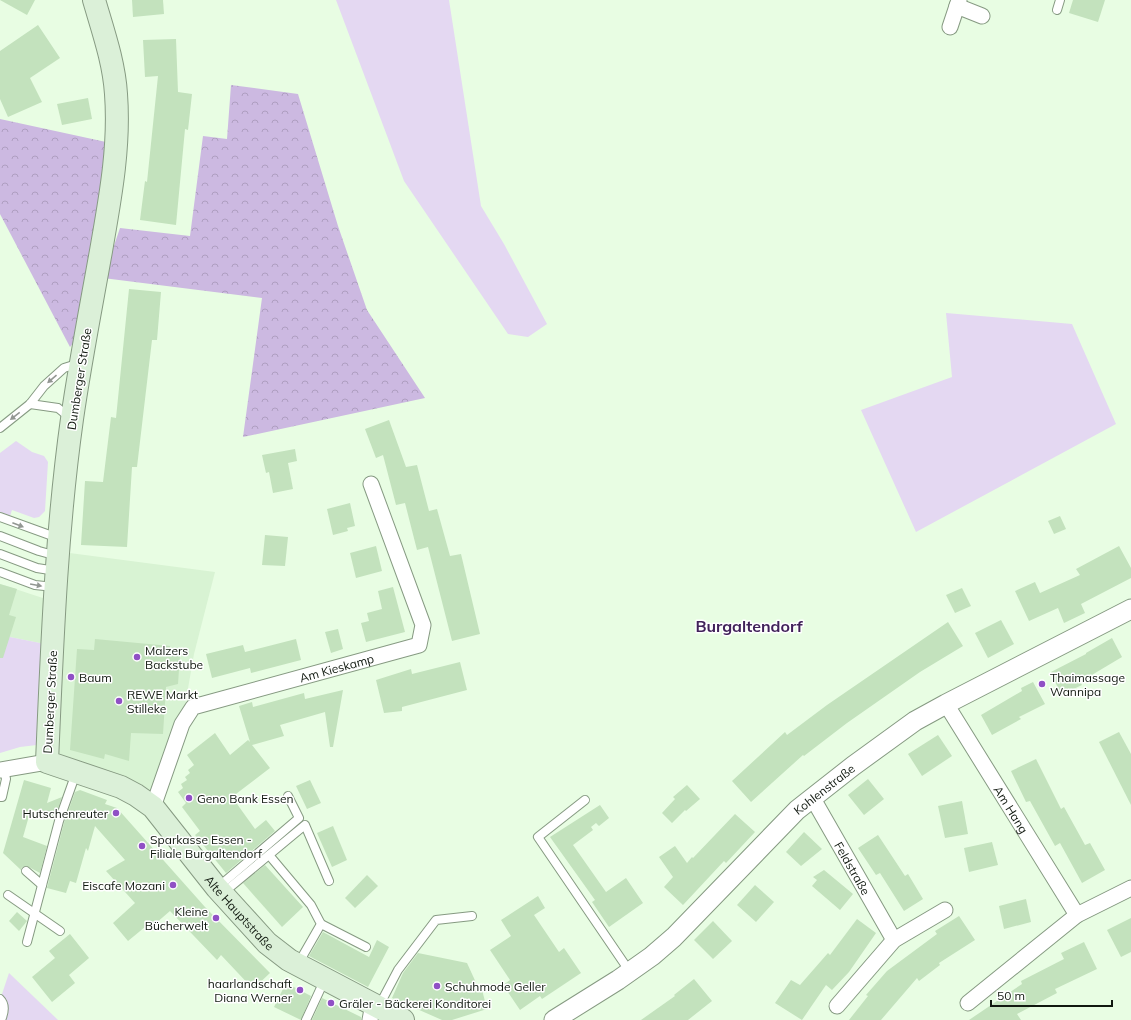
<svg xmlns="http://www.w3.org/2000/svg" width="1131" height="1020" font-family="Mulish,sans-serif">
<style>
.built{fill:#d8f3d3}
.green{fill:#e4d8f2}
.forest{fill:url(#forest-crowns)}
.building{fill:#c3e2bd}
.lines{fill:none;stroke-linecap:round;stroke-linejoin:round}
.service-casing{stroke:#869a82;stroke-width:10}
.minor-casing{stroke:#869a82;stroke-width:17}
.tertiary-casing{stroke:#869a82;stroke-width:21}
.secondary-casing{stroke:#869a82;stroke-width:24}
.service{stroke:#fff;stroke-width:8}
.minor{stroke:#fff;stroke-width:15}
.tertiary{stroke:#fff;stroke-width:19}
.secondary{stroke:#dbf0d8;stroke-width:22}
.oneway{fill:#939793}
.poi-dot{fill:#9050c5;stroke:#fff;stroke-width:1.5}
.labels{text-anchor:middle;dominant-baseline:central;stroke-width:3;stroke-linejoin:round;paint-order:stroke}
.street-label{font-size:12px;fill:#10180f;stroke:#fff}
.poi-label{font-size:12px;fill:#10180f;stroke:#fff;text-anchor:start}
.district-label{font-size:16px;font-weight:bold;fill:#41225a;stroke:#fff}
</style>
<defs>
<pattern id="forest-crowns" width="20" height="18" patternUnits="userSpaceOnUse"><rect width="20" height="18" fill="#ccb9e1"/><path d="M2 6a3 3 0 1 1 6 0M12 15a3 3 0 1 1 6 0" fill="none" stroke="#ae9ec0"/></pattern>
</defs>
<rect width="100%" height="100%" fill="#e8fde3"/>
<!-- built -->
<g class="built">
<path d="M62,552L215,572L194,654L182,723L153,792L59,754L61,704L57,610Z"/>
<path d="M0,584L52,601L50,645L0,635Z"/>
</g>
<!-- green -->
<g class="green">
<path d="M336,0H449L481,206L504,244L547,324L528,337L508,334L404,181Z"/>
<path d="M946,313L1072,324L1116,424L916,532L861,410L952,377Z"/>
<path d="M16,441L32,452L44,456L48,462L45,511L39,517L34,518L12,510L10,516L0,512V453Z"/>
<path d="M0,635L50,645L45,744L20,747L0,753Z"/>
<path d="M9,973L58,1020H0V1000Z"/>
</g>
<!-- forest -->
<g class="forest">
<path d="M231,85L298,94L338,226L367,310L425,398L243,437L262,298L103,278L120,228L190,236L203,136L227,139Z"/>
<path d="M0,119L106,142L97,221L74,342L70,347L0,214Z"/>
</g>
<!-- building -->
<g class="building">
<path d="M0,0H35L27,15Z"/>
<path d="M132,0H163L164,14L133,17Z"/>
<path d="M1073,0H1105L1098,22L1069,13Z"/>
<path d="M38,25L60,58L30,78L42,102L8,117L0,99V51Z"/>
<path d="M176,39L178,92L192,94L188,130L185,129L176,225L140,220L145,181L147,182L158,76L145,77L143,40Z"/>
<path d="M88,98L92,119L62,125L57,104Z"/>
<path d="M129,289L161,292L157,340H152L137,467H132L127,547L81,545L85,481L103,482L111,417L116,418Z"/>
<path d="M389,420L406,467L417,465L429,511L437,509L450,556L461,554L480,634L452,641L428,547L417,550L405,503L396,505L383,455L376,458L365,429Z"/>
<path d="M295,449L297,461L288,463L293,489L273,493L269,472L266,473L262,455Z"/>
<path d="M350,503L355,526L347,528L348,531L333,535L327,509Z"/>
<path d="M1060,516L1066,529L1054,534L1048,521Z"/>
<path d="M265,535L288,537L285,566L262,565Z"/>
<path d="M376,546L382,571L356,578L350,553Z"/>
<path d="M1119,546L1131,568V578L1081,604L1085,613L1064,623L1058,608L1029,621L1015,591L1035,582L1040,593L1080,575L1076,569Z"/>
<path d="M0,584L17,589L9,615L16,617L3,658H0Z"/>
<path d="M393,587L405,632L366,642L361,623L369,621L367,613L382,609L378,591Z"/>
<path d="M962,588L971,606L955,613L946,595Z"/>
<path d="M1001,620L1014,644L988,658L975,633Z"/>
<path d="M948,622L963,646L920,672L847,723L804,756L803,755L751,802L732,781L785,732L787,735L827,705Z"/>
<path d="M338,629L343,649L331,653L325,632Z"/>
<path d="M1112,638L1122,657L1080,682L1082,685L1061,695L1051,672L1086,654V653Z"/>
<path d="M95,639L170,646V652L180,655L178,684L166,687L163,734L131,733L129,761L105,754L104,759L70,750L77,649L94,650Z"/>
<path d="M296,639L301,660L251,673L250,668L212,678L206,654L243,645L245,652Z"/>
<path d="M460,662L467,690L402,707V711L384,713L376,680L411,669L412,674Z"/>
<path d="M1033,682L1045,704L1019,717L1021,719L992,735L981,715L1022,691L1021,688Z"/>
<path d="M343,690L333,747H330L325,712L280,725L284,736L252,745L270,768L232,797L255,829L266,820L275,831L226,873L195,835L200,831L182,807L186,803L178,792L183,788L181,784L187,780L185,777L190,773L188,770L194,765L187,755L215,733L230,755L248,740L250,742L239,706L252,702L253,707L304,693L305,699Z"/>
<path d="M1119,732L1131,754V805L1099,742Z"/>
<path d="M938,735L952,756L922,776L908,754Z"/>
<path d="M1036,759L1061,809L1064,807L1085,845L1090,843L1105,870L1082,883L1060,843L1055,846L1030,801L1026,802L1011,771Z"/>
<path d="M868,779L884,799L864,815L848,795Z"/>
<path d="M24,780L51,788L47,803L62,797L55,817L31,809L23,837L47,846L40,873L27,866L22,867L21,870L3,853Z"/>
<path d="M310,780L321,803L307,809L296,786Z"/>
<path d="M687,785L700,799L686,811L685,810L672,823L662,813L675,799L673,797Z"/>
<path d="M80,790L107,800L105,804L117,808L205,907L270,973L253,989L221,955L217,960L170,911L148,930L145,927L128,941L113,923L135,903L106,871L125,860L95,826L88,851L86,848L76,883L70,881L66,893L47,888L64,823L75,792Z"/>
<path d="M962,801L968,834L945,838L938,806Z"/>
<path d="M600,805L609,818L599,826L596,823L591,827L593,830L573,845L606,892L626,878L643,903L609,927L592,902L595,900L550,837Z"/>
<path d="M735,814L755,832L726,863L724,861L683,905L664,887L673,877L659,857L675,846L687,863L692,857L693,858Z"/>
<path d="M333,826L347,860L332,867L317,833Z"/>
<path d="M804,832L822,849L801,866L786,852Z"/>
<path d="M878,835L905,876L908,874L923,899L904,911L880,873L876,875L858,848Z"/>
<path d="M992,842L998,865L969,872L964,848Z"/>
<path d="M265,865L303,907L282,927L243,883Z"/>
<path d="M824,870L853,894L840,910L812,886L817,880L813,877Z"/>
<path d="M367,875L378,886L355,908L345,898Z"/>
<path d="M755,885L774,902L756,922L737,905Z"/>
<path d="M538,896L545,908L534,915L559,952L564,948L581,973L542,999L540,996L520,1010L503,985L510,980L490,950L511,936L501,920Z"/>
<path d="M1026,899L1031,922L1004,929L999,906Z"/>
<path d="M17,912L27,921L19,931L9,921Z"/>
<path d="M959,916L975,940L939,963L940,965L919,981L917,978L881,1020H849L868,996L866,995L887,971L937,934L935,931Z"/>
<path d="M1131,918V952L1121,957L1107,930Z"/>
<path d="M857,919L876,933L849,972L832,990L826,985L802,1020L775,1003L791,980L800,985L828,953L830,955Z"/>
<path d="M713,921L732,941L713,959L694,940Z"/>
<path d="M323,932L369,957L377,940L389,947L368,987L309,956Z"/>
<path d="M70,934L89,958L69,975L75,983L52,1002L32,977L55,958L49,951Z"/>
<path d="M1084,942L1097,969L1055,989L1057,993L1017,1014L1021,1020H969L1022,984L1021,981L1064,959L1061,953Z"/>
<path d="M418,953L467,963L478,987L481,986L487,1009L452,1020H442L392,998L403,973Z"/>
<path d="M694,979L712,1001L688,1020H641L675,996L674,995Z"/>
<path d="M286,983L311,996L301,1020L274,1007Z"/>
<path d="M322,998L361,1017V1020H312Z"/>
</g>
<g class="lines">
<defs>
<g id="service">
<path d="M1057,10L1060,0"/>
<path d="M30,404L58,408L69,417"/>
<path d="M0,428L30,404L44,386L64,368L80,363"/>
<path d="M0,517L58,538"/>
<path d="M0,536L39,551L57,556"/>
<path d="M0,554L37,568L56,571"/>
<path d="M0,572L35,585L54,587"/>
<path d="M0,797H2L6,779L4,769"/>
<path d="M585,800L538,837L630,972"/>
<path d="M269,855L311,905L321,924L298,964"/>
<path d="M26,871L42,885"/>
<path d="M217,888L299,818L288,796"/>
<path d="M223,893L305,825L329,881"/>
<path d="M8,895L60,931"/>
<path d="M321,924L366,947"/>
<path d="M27,942L59,821L76,773"/>
<path d="M0,999C6,1005 4,1013 1,1020"/>
<path d="M379,1006L398,970L436,920L472,916"/>
<path d="M306,1020L325,979"/>
</g>
<g id="minor">
<path d="M957,6L982,16"/>
<path d="M950,27L959,0"/>
<path id="s1" d="M946,704L1077,915"/>
<path d="M0,770L47,762"/>
<path id="s2" d="M812,797L894,940"/>
<path id="s3" d="M153,807L182,724L193,707L419,645L423,625L371,484"/>
<path d="M968,1003L1077,915L1131,888"/>
<path d="M837,1006L894,940L945,910"/>
<path d="M370,1020L373,1004"/>
</g>
<g id="tertiary">
<path id="s4" d="M554,1020L618,980L652,956L674,937L797,810L853,766L915,721L946,704L1131,609"/>
</g>
<g id="secondary">
<path id="s5" d="M94,0C103,31 114,62 116,94C120,147 110,199 101,251C91,307 80,363 72,419C56,533 52,648 47,762L121,787L136,795L153,807L217,888L267,943L289,960L403,1020"/>
</g>
</defs>
<!-- service casing -->
<use href="#service" class="service-casing"/>
<!-- minor casing -->
<use href="#minor" class="minor-casing"/>
<!-- tertiary casing -->
<use href="#tertiary" class="tertiary-casing"/>
<!-- secondary casing -->
<use href="#secondary" class="secondary-casing"/>
<!-- service -->
<use href="#service" class="service"/>
<!-- minor -->
<use href="#minor" class="minor"/>
<!-- tertiary -->
<use href="#tertiary" class="tertiary"/>
<!-- secondary -->
<use href="#secondary" class="secondary"/>
</g>
<!-- one-way arrows -->
<defs><path id="oneway-solid" d="M-6-.8H1V-3.2L6.5 0L1 3.2V.8H-6Z"/></defs>
<g class="oneway">
<use href="#oneway-solid" transform="translate(52 379) rotate(139)"/>
<use href="#oneway-solid" transform="translate(15 416) rotate(142)"/>
<use href="#oneway-solid" transform="translate(18 525) rotate(21)"/>
<use href="#oneway-solid" transform="translate(36 585) rotate(10)"/>
</g>
<!-- markers -->
<g class="poi-dot">
<circle cx="137" cy="657" r="4"/>
<circle cx="71" cy="677" r="4"/>
<circle cx="1042" cy="684" r="4"/>
<circle cx="119" cy="701" r="4"/>
<circle cx="189" cy="798" r="4"/>
<circle cx="116" cy="813" r="4"/>
<circle cx="142" cy="846" r="4"/>
<circle cx="173" cy="885" r="4"/>
<circle cx="216" cy="918" r="4"/>
<circle cx="437" cy="986" r="4"/>
<circle cx="300" cy="990" r="4"/>
<circle cx="331" cy="1003" r="4"/>
</g>
<g class="labels">
<!-- street labels -->
<g class="street-label">
<text transform="translate(79 379) rotate(-81)">Dumberger Straße</text>
<text stroke="none"><textPath href="#s3" startOffset="257">Am Kieskamp</textPath></text>
<text transform="translate(50 702) rotate(-87)">Dumberger Straße</text>
<text stroke="none"><textPath href="#s4" startOffset="357">Kohlenstraße</textPath></text>
<text stroke="none"><textPath href="#s1" startOffset="124">Am Hang</textPath></text>
<text stroke="none"><textPath href="#s2" startOffset="82">Feldstraße</textPath></text>
<text stroke="none"><textPath href="#s5" startOffset="1022">Alte Hauptstraße</textPath></text>
</g>
<!-- poi labels -->
<g class="poi-label">
<text x="145" y="650">Malzers<tspan x="145" dy="14">Backstube</tspan></text>
<text x="79" y="677">Baum</text>
<text x="1050" y="677">Thaimassage<tspan x="1050" dy="14">Wannipa</tspan></text>
<text x="127" y="694">REWE Markt<tspan x="127" dy="14">Stilleke</tspan></text>
<text x="197" y="798">Geno Bank Essen</text>
<text x="108" y="813" text-anchor="end">Hutschenreuter</text>
<text x="150" y="839">Sparkasse Essen -<tspan x="150" dy="14">Filiale Burgaltendorf</tspan></text>
<text x="165" y="885" text-anchor="end">Eiscafe Mozani</text>
<text x="208" y="911" text-anchor="end">Kleine<tspan x="208" dy="14">Bücherwelt</tspan></text>
<text x="292" y="983" text-anchor="end">haarlandschaft<tspan x="292" dy="14">Diana Werner</tspan></text>
<text x="445" y="986">Schuhmode Geller</text>
<text x="339" y="1003">Gräler - Bäckerei Konditorei</text>
</g>
<!-- district labels -->
<g class="district-label">
<text x="749" y="626">Burgaltendorf</text>
</g>
</g>
<!-- scale -->
<path d="M991 1000v6h121v-6" fill="none" stroke="#10180f" stroke-width="2"/>
<text x="997" y="1000" font-size="12" fill="#10180f" stroke="#ffffff" stroke-width="3" paint-order="stroke">50 m</text>
</svg>
